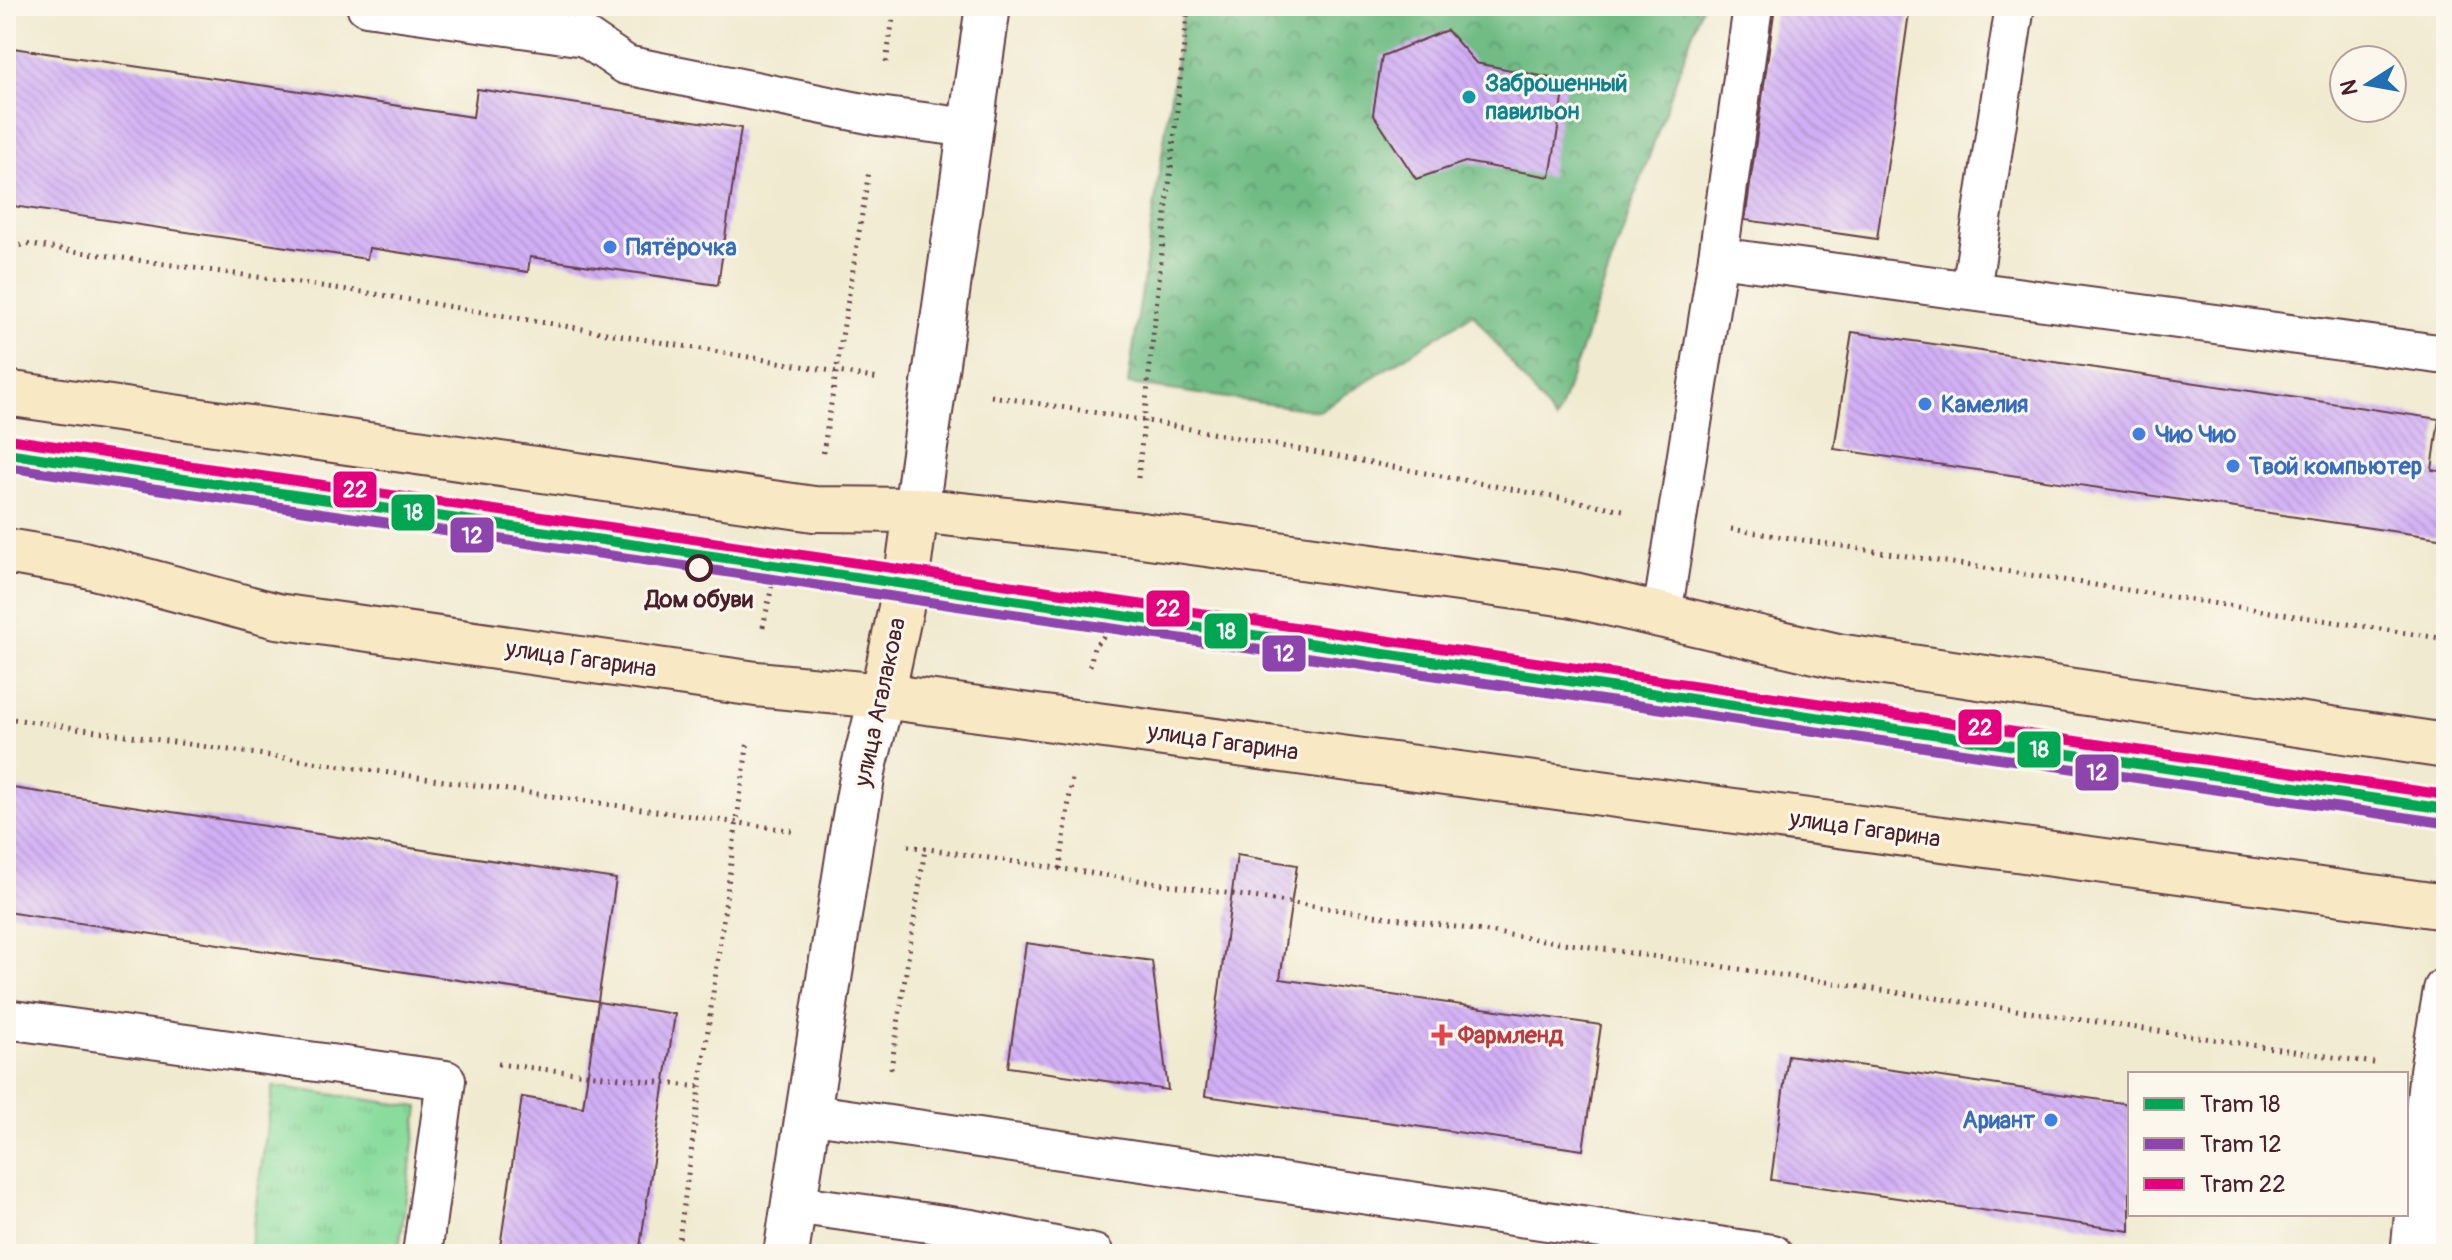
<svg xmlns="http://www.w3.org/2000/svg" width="2452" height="1260" font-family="Pangolin,sans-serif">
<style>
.forest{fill:url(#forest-crowns);stroke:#5c6e58;stroke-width:2}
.park{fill:url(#park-tufts);stroke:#6a7e64;stroke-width:2}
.building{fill:url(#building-back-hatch)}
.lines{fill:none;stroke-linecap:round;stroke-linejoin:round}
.lane-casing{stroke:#633d44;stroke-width:42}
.street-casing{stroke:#633d44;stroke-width:48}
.secondary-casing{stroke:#633d44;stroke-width:48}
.path{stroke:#633d44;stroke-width:5;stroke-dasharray:2 6;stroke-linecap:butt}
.lane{stroke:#fff;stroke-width:38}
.street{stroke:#fff;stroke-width:44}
.secondary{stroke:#f8e8c3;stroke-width:44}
.tram-1-casing{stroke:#fbf7ec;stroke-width:16}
.tram-2-casing{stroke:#fbf7ec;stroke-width:16}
.tram-3-casing{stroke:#fbf7ec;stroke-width:16}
.tram-1{stroke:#00a651;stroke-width:10}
.tram-2{stroke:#8e44ad;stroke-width:10}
.tram-3{stroke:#e5007d;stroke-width:10}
.culture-dot{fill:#0f9aa8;stroke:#fbf7ec;stroke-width:3}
.shop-dot{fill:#3f7fe0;stroke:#fbf7ec;stroke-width:3}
.stop-dot{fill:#fbf7ec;stroke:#4a1f2b;stroke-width:4}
.health-dot{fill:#e0444e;stroke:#fbf7ec;stroke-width:3}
.labels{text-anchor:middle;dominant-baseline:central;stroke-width:6;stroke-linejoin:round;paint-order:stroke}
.culture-label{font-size:24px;font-weight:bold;fill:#0d838f;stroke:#fbf7ec;text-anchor:start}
.shop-label{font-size:24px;font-weight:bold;fill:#366cbe;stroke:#fbf7ec;text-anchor:start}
.stop-label{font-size:24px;font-weight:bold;fill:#4a1f2b;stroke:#fbf7ec}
.street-label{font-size:24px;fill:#4a1f2b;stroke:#fbf7ec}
.health-label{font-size:24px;font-weight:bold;fill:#be3a42;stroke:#fbf7ec;text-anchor:start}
.line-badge{stroke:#fbf7ec;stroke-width:3}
.badge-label{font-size:22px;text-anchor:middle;font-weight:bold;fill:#fff}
</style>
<defs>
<pattern id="forest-crowns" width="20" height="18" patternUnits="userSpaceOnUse" patternTransform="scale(2)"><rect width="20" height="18" fill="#6fbc84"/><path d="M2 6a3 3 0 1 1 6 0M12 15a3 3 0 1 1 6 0" fill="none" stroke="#5d986c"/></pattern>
<pattern id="park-tufts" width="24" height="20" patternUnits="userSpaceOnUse" patternTransform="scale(2)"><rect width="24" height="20" fill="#8adc9d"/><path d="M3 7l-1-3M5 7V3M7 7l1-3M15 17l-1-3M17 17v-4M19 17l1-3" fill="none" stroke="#79bc87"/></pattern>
<pattern id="building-back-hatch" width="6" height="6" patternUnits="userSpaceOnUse" patternTransform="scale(2)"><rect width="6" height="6" fill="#d1aff5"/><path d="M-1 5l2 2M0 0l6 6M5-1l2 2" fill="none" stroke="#b596d2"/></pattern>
</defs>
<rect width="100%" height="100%" fill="#fbf7ec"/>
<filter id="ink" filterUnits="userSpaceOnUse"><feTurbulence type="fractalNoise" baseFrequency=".0125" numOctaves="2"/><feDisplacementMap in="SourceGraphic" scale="16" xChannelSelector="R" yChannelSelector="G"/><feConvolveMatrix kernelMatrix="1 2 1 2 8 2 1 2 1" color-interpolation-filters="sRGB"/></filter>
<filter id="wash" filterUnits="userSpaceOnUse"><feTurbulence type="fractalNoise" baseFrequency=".006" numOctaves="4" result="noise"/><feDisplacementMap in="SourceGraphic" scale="32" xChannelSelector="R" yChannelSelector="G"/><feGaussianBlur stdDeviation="1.8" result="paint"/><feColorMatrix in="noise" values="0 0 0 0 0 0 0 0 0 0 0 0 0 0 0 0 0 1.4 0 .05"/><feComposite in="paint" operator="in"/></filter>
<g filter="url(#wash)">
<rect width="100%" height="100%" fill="#f0ead0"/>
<!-- forest -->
<path class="forest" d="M1184,6H1702L1556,421L1473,314L1319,411L1128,384Z"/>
<!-- park -->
<path class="park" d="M273,1086L419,1107L398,1254H249Z"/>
<g id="blocks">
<!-- building -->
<g class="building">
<path d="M1775,6H1910L1877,239L1745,220Z"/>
<path d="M1447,30L1476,63L1566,81L1550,177L1465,162L1416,179L1373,114L1382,56Z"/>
<path d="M6,47L473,117L477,89L741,128L718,285L530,257L528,272L369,248L367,259L6,205Z"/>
<path d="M1852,332L2439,419L2432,470L2446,472V539L1834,449Z"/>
<path d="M6,787L616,879L598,1001L6,912Z"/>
<path d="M1237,855L1297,865L1280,979L1601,1025L1583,1150L1205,1096Z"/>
<path d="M1026,943L1152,961L1168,1090L1008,1067Z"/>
<path d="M598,1002L675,1014L639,1254H499L522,1097L583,1107Z"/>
<path d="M1788,1055L2130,1104V1231L1771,1180Z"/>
</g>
</g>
</g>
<g filter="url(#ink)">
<use href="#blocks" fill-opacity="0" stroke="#633d44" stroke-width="2"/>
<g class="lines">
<defs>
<g id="lane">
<path d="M366,6L585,37L626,65L878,116L970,128"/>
<path d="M1718,257L2438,354"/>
<path d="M1971,290L2015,6"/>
<path d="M1662,615L1718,257L1753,6"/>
<path d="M6,1019L446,1080L422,1254"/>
<path d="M807,1113L1773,1254"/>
<path d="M793,1204L972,1229L1094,1254"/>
</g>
<g id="street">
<path d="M916,510L988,6"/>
<path d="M786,1254L851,839L864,767L882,696"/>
<path d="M2413,1254L2432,1071L2446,990"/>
</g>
<g id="secondary">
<path d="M6,393L814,509L916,510L1134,534L1574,595L1837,656L2446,746"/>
<path d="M6,551L83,564L277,616L756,684L882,696L2446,907"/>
<path d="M882,696L906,584L916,510"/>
</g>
</defs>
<!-- lane casing -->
<use href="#lane" class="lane-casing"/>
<!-- street casing -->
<use href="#street" class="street-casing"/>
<!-- secondary casing -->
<use href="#secondary" class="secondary-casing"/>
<!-- path -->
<g class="path">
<path d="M2437,6L2446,14"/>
<path d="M886,62L895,6"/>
<path d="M6,253L24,244L363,292L879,379"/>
<path d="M991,396L1142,420L1623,510"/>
<path d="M823,453L869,171"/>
<path d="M1138,478L1188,6"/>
<path d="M1731,529L2446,639"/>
<path d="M763,627L777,563"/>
<path d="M1090,666L1094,647L1122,615L1129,592"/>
<path d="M6,718L795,831"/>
<path d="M908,846L2374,1063"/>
<path d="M1060,869L1072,778"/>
<path d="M498,1064L700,1087"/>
<path d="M891,1069L925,849"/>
<path d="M677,1254L748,740"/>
</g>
<!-- lane -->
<use href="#lane" class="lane"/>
<!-- street -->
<use href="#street" class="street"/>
<!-- secondary -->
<use href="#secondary" class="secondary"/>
<defs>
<path id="tram-1" d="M6,453L2446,809"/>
<path id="tram-2" d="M6,467L2444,823"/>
<path id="tram-3" d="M8,439L2446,795"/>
</defs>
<!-- tram-1 casing -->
<use href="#tram-1" class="tram-1-casing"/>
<!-- tram-2 casing -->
<use href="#tram-2" class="tram-2-casing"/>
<!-- tram-3 casing -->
<use href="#tram-3" class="tram-3-casing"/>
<!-- tram-1 -->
<use href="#tram-1" class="tram-1"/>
<!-- tram-2 -->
<use href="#tram-2" class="tram-2"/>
<!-- tram-3 -->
<use href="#tram-3" class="tram-3"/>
</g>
</g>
<!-- markers -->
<circle class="culture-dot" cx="1469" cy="97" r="8"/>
<g class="shop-dot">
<circle cx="610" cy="247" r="8"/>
<circle cx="1925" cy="404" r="8"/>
<circle cx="2139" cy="434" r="8"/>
<circle cx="2233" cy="466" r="8"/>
<circle cx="2051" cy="1120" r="8"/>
</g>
<circle class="stop-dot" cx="699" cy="568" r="12"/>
<path class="health-dot" d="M1438 1023h8v8h8v8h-8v8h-8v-8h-8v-8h8z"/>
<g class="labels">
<!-- culture labels -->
<g class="culture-label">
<text x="1485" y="83">Заброшенный<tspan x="1485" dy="28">павильон</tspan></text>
</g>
<!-- shop labels -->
<g class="shop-label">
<text x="626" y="247">Пятёрочка</text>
<text x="1941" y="404">Камелия</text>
<text x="2155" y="434">Чио Чио</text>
<text x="2249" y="466">Твой компьютер</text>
<text x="2035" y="1120" text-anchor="end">Ариант</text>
</g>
<!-- stop labels -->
<g class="stop-label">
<text x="699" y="599">Дом обуви</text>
</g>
<!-- street labels -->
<g class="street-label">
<text transform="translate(581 659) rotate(8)">улица Гагарина</text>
<text transform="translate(880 702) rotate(-78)">улица Агалакова</text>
<text transform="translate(1223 742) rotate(8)">улица Гагарина</text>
<text transform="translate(1865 829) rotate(8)">улица Гагарина</text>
</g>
<!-- health labels -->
<g class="health-label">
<text x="1458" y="1035">Фармленд</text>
</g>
</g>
<g class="line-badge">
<rect x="332" y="470" width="46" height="39" rx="8" fill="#e5007d"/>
<rect x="390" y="493" width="46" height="39" rx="8" fill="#00a651"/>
<rect x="449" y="516" width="46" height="38" rx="8" fill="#8e44ad"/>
<rect x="1145" y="589" width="46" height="39" rx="8" fill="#e5007d"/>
<rect x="1203" y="612" width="46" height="38" rx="8" fill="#00a651"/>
<rect x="1261" y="634" width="46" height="39" rx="8" fill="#8e44ad"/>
<rect x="1957" y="708" width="46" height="38" rx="8" fill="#e5007d"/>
<rect x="2016" y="730" width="46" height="39" rx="8" fill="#00a651"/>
<rect x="2074" y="753" width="46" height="39" rx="8" fill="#8e44ad"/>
</g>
<g class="badge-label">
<text x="355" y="497">22</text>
<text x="413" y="520">18</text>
<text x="472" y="543">12</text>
<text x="1168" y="616">22</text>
<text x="1226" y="639">18</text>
<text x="1284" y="661">12</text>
<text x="1980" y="735">22</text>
<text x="2039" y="757">18</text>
<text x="2097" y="780">12</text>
</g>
<!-- margin -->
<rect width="2452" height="1260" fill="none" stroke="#fbf7ec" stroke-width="32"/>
<!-- legend -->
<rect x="2128" y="1072" width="280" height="144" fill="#fbf7ec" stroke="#b4a19f" stroke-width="2"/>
<rect x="2144" y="1098" width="40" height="12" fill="#00a651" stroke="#b4a19f" stroke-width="2"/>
<text x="2200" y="1112" font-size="24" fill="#4a1f2b">Tram 18</text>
<rect x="2144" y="1138" width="40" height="12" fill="#8e44ad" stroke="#b4a19f" stroke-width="2"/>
<text x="2200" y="1152" font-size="24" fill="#4a1f2b">Tram 12</text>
<rect x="2144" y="1178" width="40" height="12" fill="#e5007d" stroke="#b4a19f" stroke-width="2"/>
<text x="2200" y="1192" font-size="24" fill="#4a1f2b">Tram 22</text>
<!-- north arrow -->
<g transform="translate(2368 84) rotate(259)"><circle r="38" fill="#fbf7ec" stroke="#b4a19f" stroke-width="2"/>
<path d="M0-6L14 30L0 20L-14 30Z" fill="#1f6fb2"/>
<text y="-12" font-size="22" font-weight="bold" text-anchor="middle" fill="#4a1f2b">N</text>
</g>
</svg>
